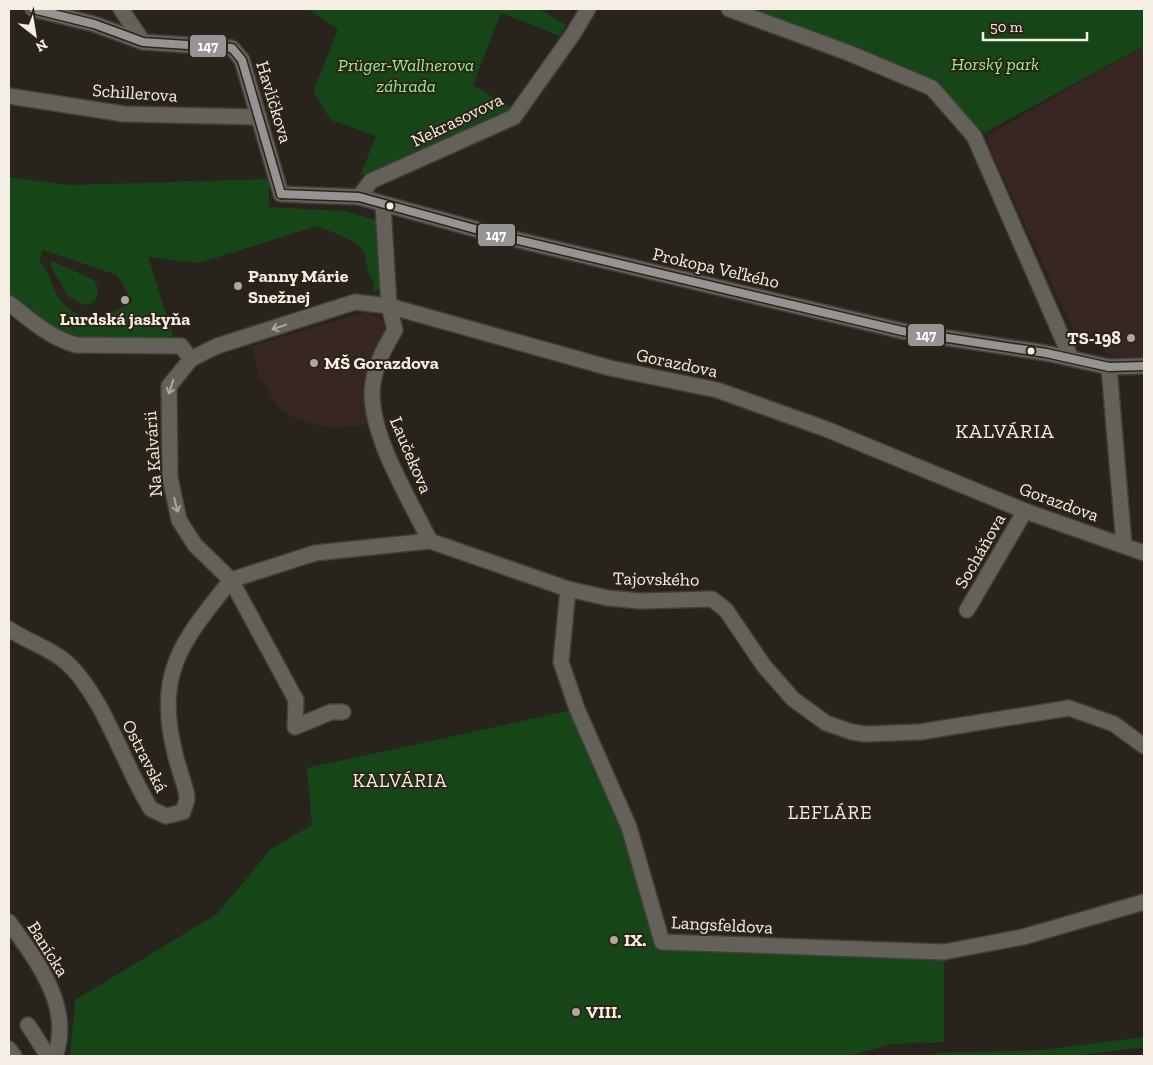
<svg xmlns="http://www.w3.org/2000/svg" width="1153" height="1065" font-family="'Zilla Slab',serif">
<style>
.education{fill:#382624}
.green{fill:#164617;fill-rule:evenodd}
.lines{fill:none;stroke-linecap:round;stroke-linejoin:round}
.street-casing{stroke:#413d38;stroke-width:18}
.street{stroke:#64605a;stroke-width:15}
.bus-1-casing{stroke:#2d2417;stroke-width:11}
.bus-1{stroke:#949494;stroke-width:8}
.oneway{stroke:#aca7a0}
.bus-dot{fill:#f4eee5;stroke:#2d2417;stroke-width:2}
.poi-dot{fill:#ada79f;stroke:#2d2417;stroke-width:2}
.labels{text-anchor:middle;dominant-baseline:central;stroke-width:4;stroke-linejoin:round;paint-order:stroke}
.park-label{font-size:18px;font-style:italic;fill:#91f090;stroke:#2d2417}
.street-label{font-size:18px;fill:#f4eee5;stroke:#2d2417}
.poi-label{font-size:18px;font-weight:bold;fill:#f4eee5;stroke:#2d2417;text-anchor:start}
.neighbourhood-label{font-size:19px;letter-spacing:1px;fill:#f4eee5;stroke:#2d2417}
.quarter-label{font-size:20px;letter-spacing:1px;fill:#f4eee5;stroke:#2d2417}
.line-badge{stroke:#2d2417;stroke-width:2}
.badge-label{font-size:14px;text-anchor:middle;font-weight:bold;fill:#fff}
</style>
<rect width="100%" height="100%" fill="#28231c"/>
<!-- education -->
<g class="education">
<path d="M1144,46V357H1111L1103,349L1105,342L1092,334L1086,338L1078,336L1073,330L987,141L988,135Z"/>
<path d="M365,312L374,315L382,321L385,333L370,424L336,428L315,425L295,418L279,409L258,374L252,346Z"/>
</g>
<!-- green -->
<g class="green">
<path d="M307,9H539L566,25L560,36L501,13L473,85L513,109L360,176L376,136L331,120L313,92L338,29Z"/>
<path d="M749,9H1144V46L984,133L952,99L924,78Z"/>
<path d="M9,177L69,185L269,179V207L346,211L378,221L381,288L373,293L374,282C365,271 368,266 364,253C358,239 330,232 317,226L199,263L148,257L175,342L66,339L9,298ZM43,250L117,275L132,300L131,304C121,307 111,314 101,316C80,321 62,307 54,289C50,279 47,268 39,261Z"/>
<path d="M52,261L94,280C99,288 100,295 93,303L84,305L68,296L50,265Z"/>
<path d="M577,709L629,827L662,942L944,952V1042L892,1044L849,1056H70L75,1000L217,914L271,849L312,825L307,768Z"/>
<path d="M1144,1037V1047L1075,1056H944L932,1053L1042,1050Z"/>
</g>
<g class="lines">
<defs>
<g id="street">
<path d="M33,9L94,24L143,42L232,48L242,60L281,194L359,197L497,235L902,331L1046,353L1109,367L1144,366"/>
<path d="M121,9L143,42"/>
<path d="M729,9L849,53L932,88L974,136L1071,358"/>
<path d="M9,96L124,114L259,117"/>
<path d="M359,197L371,181L514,117L573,34L588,9"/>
<path d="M383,205L389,306L395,330C385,347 376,363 373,383C365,428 410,500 430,541"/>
<path d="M9,303C29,319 50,338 76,345L181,346L191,359"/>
<path d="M1109,367L1124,545"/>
<path d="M231,580L315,553L430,541L568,589L608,598L640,601L712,599L726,610L764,666L793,699L826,723L852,732L865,734L920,732L1069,708L1114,724L1144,746"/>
<path d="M568,589L561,662L577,709L629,827L662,942L944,952L1023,937L1144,902"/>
<path d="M967,610L1025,511"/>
<path d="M9,629C26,641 50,648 66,662C103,695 124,766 151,809L166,816L183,812C184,808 187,802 187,797C186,786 176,762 174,749C155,670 185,638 231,580"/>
<path d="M343,712H331L295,727L296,700L231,580L195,545L179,520L170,477L169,386L191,359L217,346L355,302L389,306L610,368L717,390L826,429L1025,511L1144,553"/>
<path d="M9,922C36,960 73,1006 55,1056"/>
<path d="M28,1025L46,1053L53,1056"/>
<path d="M9,1049L14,1056"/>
</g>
</defs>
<!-- street casing -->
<use href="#street" class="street-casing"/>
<!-- street -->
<use href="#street" class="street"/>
<defs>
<g id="bus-1">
<path d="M33,9L94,24L143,42L232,48L242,60L281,194"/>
<path d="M281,194L359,197L497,235L902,331L1046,353L1109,367L1144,366"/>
</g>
</defs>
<!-- bus-1 casing -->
<use href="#bus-1" class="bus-1-casing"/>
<!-- bus-1 -->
<use href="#bus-1" class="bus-1"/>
</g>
<!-- one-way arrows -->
<defs><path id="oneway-shaft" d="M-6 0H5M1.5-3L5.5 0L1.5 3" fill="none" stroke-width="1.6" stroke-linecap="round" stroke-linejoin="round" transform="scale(1.25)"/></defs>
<g class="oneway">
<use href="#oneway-shaft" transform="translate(279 327) rotate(162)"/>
<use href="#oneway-shaft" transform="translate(171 387) rotate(108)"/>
<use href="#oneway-shaft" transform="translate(176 505) rotate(76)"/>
</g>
<!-- markers -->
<g class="bus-dot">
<circle cx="390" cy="206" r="4.5"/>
<circle cx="1031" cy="351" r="4.5"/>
</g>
<g class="poi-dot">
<circle cx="238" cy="286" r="5"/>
<circle cx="125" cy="300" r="5"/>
<circle cx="1131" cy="338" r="5"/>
<circle cx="314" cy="363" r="5"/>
<circle cx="614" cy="940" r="5"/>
<circle cx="576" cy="1012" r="5"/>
</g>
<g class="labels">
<!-- park labels -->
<g class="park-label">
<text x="995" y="64">Horský park</text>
<text x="406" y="65">Prüger-Wallnerova<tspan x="406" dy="21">záhrada</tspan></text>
</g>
<!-- street labels -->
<g class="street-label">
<text transform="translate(135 93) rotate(4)">Schillerova</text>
<text transform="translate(274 102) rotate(73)">Havlíčkova</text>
<text transform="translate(457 120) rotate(-26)">Nekrasovova</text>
<text transform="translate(716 268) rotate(13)">Prokopa Veľkého</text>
<text transform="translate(677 363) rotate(12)">Gorazdova</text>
<text transform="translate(153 454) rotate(-94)">Na Kalvárii</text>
<text transform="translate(411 455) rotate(67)">Laučekova</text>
<text transform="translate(1059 502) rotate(20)">Gorazdova</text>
<text transform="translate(980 551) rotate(-60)">Socháňova</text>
<text transform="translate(656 579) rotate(1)">Tajovského</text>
<text transform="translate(145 756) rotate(63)">Ostravská</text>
<text transform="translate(722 925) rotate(3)">Langsfeldova</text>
<text transform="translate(48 949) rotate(58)">Banícka</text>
</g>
<!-- poi labels -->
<g class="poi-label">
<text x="248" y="276">Panny Márie<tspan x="248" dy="21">Snežnej</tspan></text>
<text x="125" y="319" text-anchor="middle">Lurdská jaskyňa</text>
<text x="1121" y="338" text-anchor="end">TS-198</text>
<text x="324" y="363">MŠ Gorazdova</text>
<text x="624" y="940">IX.</text>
<text x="586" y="1012">VIII.</text>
</g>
<!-- neighbourhood labels -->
<g class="neighbourhood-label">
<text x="400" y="780">KALVÁRIA</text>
<text x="830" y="812">LEFLÁRE</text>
</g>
<!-- quarter labels -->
<g class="quarter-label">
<text x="1005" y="431">KALVÁRIA</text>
</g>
</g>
<g class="line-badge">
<rect x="189" y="34" width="38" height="24" rx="5" fill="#949494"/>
<rect x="477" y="223" width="39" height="24" rx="5" fill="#949494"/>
<rect x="907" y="323" width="38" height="24" rx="5" fill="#949494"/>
</g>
<g class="badge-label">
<text x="208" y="51">147</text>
<text x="496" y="240">147</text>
<text x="926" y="340">147</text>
</g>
<!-- border -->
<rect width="1153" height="1065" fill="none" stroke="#f4eee5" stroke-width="20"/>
<!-- north arrow -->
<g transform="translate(35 35) rotate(149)" stroke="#2d2417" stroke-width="4" paint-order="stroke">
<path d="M0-4L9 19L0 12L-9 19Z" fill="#f4eee5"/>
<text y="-8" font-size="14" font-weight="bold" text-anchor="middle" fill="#f4eee5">N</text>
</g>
<!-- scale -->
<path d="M983 32v8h104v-8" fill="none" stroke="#f4eee5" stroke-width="2.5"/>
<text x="990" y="32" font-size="15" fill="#f4eee5" stroke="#2d2417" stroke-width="4" paint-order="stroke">50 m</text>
</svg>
